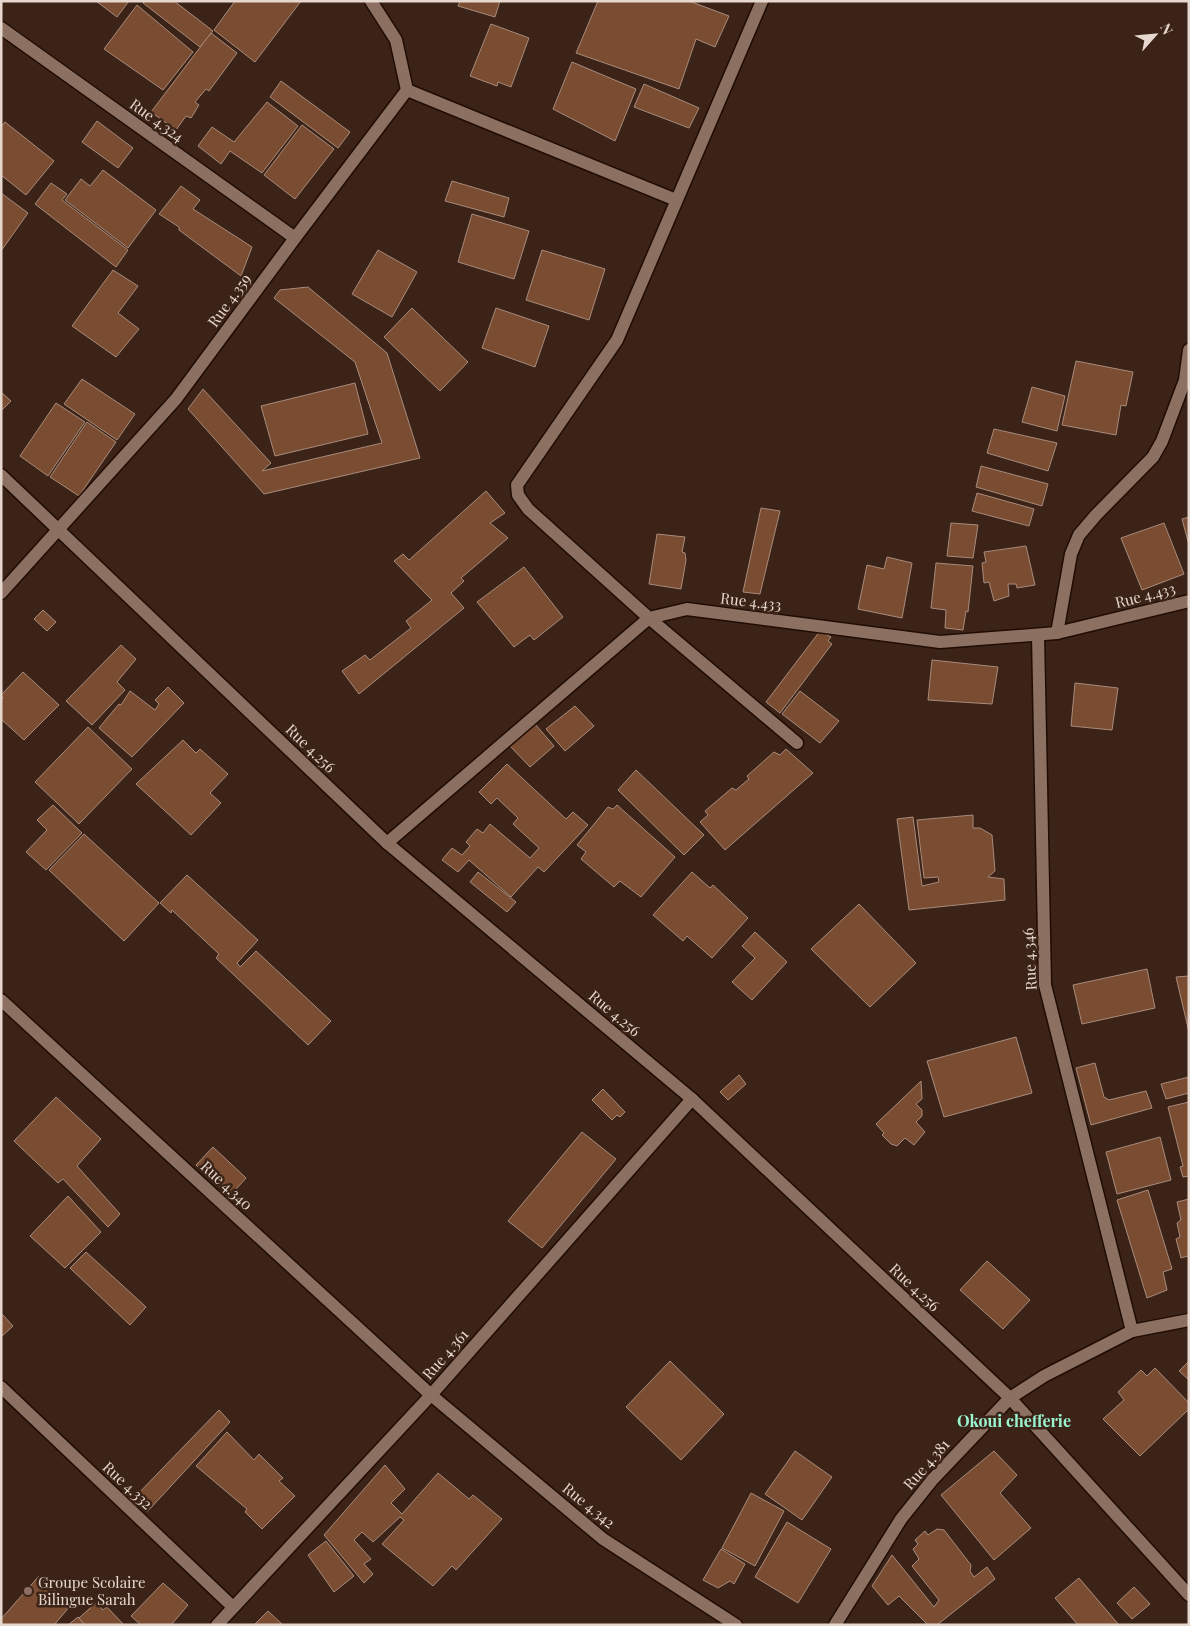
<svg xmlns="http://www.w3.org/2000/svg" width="1190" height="1626" font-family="'Playfair Display',serif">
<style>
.building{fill:#7a4c32;stroke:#a88b7c}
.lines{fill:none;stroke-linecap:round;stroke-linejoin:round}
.minor-casing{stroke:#210c03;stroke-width:15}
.minor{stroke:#8c7162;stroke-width:12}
.education-dot{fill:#8d6e63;stroke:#3b2417;stroke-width:2}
.labels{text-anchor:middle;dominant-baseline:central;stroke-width:5;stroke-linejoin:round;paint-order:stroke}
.street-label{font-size:15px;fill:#e7d8cf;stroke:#3b2417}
.poi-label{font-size:15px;fill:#e7d8cf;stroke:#3b2417;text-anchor:start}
.neighbourhood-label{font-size:16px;font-weight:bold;fill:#9af4d0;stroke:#3b2417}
</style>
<rect width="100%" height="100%" fill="#3b2417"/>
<!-- building -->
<g class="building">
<path d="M96,1H129L117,17Z"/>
<path d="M145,1H174L213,31L200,47L143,3Z"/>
<path d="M235,1H301L255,62L214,30Z"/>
<path d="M460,1H500L495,17L458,6Z"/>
<path d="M598,1H689L729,16L715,47L696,39L679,89L576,53Z"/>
<path d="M137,5L193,52L163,90L104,49Z"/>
<path d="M491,24L529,38L511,87L498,82L497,86L470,76Z"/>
<path d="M211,33L237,53L209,91L206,89L195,102L199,105L191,118L186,116L176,130L151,112Z"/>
<path d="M572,62L636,89L615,141L553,109Z"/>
<path d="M281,81L350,132L338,148L270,97Z"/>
<path d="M644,84L699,108L689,128L634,107Z"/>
<path d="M267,102L298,126L262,173L230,151L221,164L198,146L212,127L234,142Z"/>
<path d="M97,121L133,148L118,168L82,142Z"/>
<path d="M5,122L54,161L26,195L1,175V127Z"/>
<path d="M302,125L334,149L295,199L264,175Z"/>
<path d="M103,170L156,210L128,248L65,200L81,179L90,186Z"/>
<path d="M452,181L509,198L504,217L445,201Z"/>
<path d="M51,183L67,194L62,200L128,250L116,267L35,204Z"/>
<path d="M181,186L200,200L193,209L252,247L241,276L179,230V227L159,214Z"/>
<path d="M1,193L28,213L1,251Z"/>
<path d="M472,214L529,231L514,279L458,262Z"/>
<path d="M378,250L417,272L392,317L352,294Z"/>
<path d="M542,250L605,269L589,320L526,300Z"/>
<path d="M113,270L138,286L118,313L139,329L116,357L72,326Z"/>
<path d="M308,287L387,353L420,458L264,494L188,409L203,389L271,463L262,471L382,443L355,362L274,298L280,290Z"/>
<path d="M412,308L468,362L440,391L384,337Z"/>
<path d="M496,308L549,326L535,367L482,348Z"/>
<path d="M1076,361L1133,372L1126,406L1121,405L1116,435L1062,425Z"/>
<path d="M82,379L135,414L117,440L64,404Z"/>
<path d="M355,383L368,434L275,456L261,406Z"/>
<path d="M1032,387L1065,396L1057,431L1022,422Z"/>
<path d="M1,392L11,401L1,411Z"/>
<path d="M56,403L85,422L48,476L20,456Z"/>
<path d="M87,422L116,442L79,496L50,477Z"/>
<path d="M994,429L1057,443L1048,471L987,453Z"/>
<path d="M981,466L1048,484L1042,506L976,487Z"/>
<path d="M486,491L505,513L490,523L508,538L461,578L464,581L451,593L464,608L359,694L342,671L365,655L370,660L411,628L406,621L432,600L394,561L403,554L409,560Z"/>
<path d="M977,493L1034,509L1029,526L972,511Z"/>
<path d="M761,508L780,511L760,594L743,592Z"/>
<path d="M1189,517V545L1182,519Z"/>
<path d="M951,523L978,525L973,558L947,556Z"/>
<path d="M1164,523L1184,574L1142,590L1121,538Z"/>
<path d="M657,534L685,537L682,552L685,553L686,560L681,589L649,584Z"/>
<path d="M1026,546L1035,585L1017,588L1016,584H1008L1009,596L994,601L989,582L984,583L982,563L986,562L984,552Z"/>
<path d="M887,557L912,563L902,618L858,609L867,565L884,569Z"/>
<path d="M936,563L973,566L968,612L966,611L963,630L945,628L946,610L931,608Z"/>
<path d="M524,567L563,617L534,640L530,635L514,647L477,602Z"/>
<path d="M43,610L56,622L47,631L34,619Z"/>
<path d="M820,631L831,637L828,641L832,644L780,713L766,702Z"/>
<path d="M121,645L136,659L117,682L125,690L92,725L66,701Z"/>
<path d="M932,660L998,667L992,704L928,700Z"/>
<path d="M23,672L59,705L24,740L1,719V700L3,698L1,695Z"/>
<path d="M1075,683L1118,688L1112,730L1071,726Z"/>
<path d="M168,687L184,703L132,757L99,728L119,704L121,705L130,691L155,710L159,704L155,700Z"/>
<path d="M800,691L839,721L820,743L782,714Z"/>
<path d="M575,706L594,726L565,751L546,729Z"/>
<path d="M535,724L554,746L530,767L510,746Z"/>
<path d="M88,727L132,769L79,824L35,782Z"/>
<path d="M183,740L196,753L200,749L228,774L210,793L221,803L191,835L136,784Z"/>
<path d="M786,749L813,773L725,850L700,822L708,815L705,811L732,788L736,790L749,779L747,776L774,752L780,755Z"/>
<path d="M507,764L566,819L573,812L588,825L544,872L538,867L511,897L469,860L458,872L442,860L452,848L462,855L470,846L466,842L477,829L483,833L490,824L530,858L539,848L513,824L518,818L497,798L491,804L479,792Z"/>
<path d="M636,770L704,835L684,855L618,790Z"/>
<path d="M53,805L82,833L46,870L26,852L47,830L37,820Z"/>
<path d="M617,805L675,857L641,897L620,881L614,887L581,859L586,852L577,845L608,807L613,809Z"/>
<path d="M973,815V828H980L992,835L995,871L988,877L1004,879L1005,900L909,910L897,819L913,817L922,886L939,882L938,877L924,878L917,820Z"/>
<path d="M84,834L159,903L124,941L49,870Z"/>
<path d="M478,872L516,902L507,912L470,882Z"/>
<path d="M692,872L710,888L713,885L748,918L712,958L687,936L683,941L653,915Z"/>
<path d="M187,875L258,940L237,963L240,967L256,951L331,1021L308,1045L216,958L219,954L172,910L171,913L160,903Z"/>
<path d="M859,904L916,963L870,1007L811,949Z"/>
<path d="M755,932L787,962L752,1000L732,982L755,958L742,946Z"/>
<path d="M1147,969L1155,1008L1082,1024L1073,985Z"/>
<path d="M1189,976V1032L1176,977Z"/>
<path d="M1016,1037L1032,1093L944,1117L927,1061Z"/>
<path d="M1095,1063L1104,1097L1109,1100L1146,1091L1152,1108L1091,1125L1076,1068Z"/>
<path d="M739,1075L746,1084L728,1100L720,1092Z"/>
<path d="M1189,1077V1093L1166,1099L1161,1084Z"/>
<path d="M921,1081L922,1099L916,1104L922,1110V1116L916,1122L925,1132L914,1145L905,1138L897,1146L891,1144L882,1135L884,1133L876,1124Z"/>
<path d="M603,1089L625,1112L620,1117L617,1115L612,1120L592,1100Z"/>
<path d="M56,1097L101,1139L77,1166L120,1214L108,1227L63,1179L58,1183L14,1141Z"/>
<path d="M1189,1102V1176L1183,1177L1180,1167L1183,1166L1168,1107Z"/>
<path d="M582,1132L616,1159L542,1248L508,1221Z"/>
<path d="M1160,1137L1171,1180L1117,1194L1106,1152Z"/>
<path d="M213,1147L246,1178L230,1196L196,1165Z"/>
<path d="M1148,1190L1172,1269L1163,1272L1167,1290L1147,1298L1117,1200Z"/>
<path d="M68,1196L101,1232L65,1268L30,1236Z"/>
<path d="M1189,1199V1259L1188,1256L1181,1258L1176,1239L1180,1237L1177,1223L1181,1220L1177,1202Z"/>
<path d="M86,1252L146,1307L130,1325L70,1268Z"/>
<path d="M987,1261L1030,1300L1003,1329L960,1290Z"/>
<path d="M1,1313L13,1326L1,1337Z"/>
<path d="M670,1361L724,1414L681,1460L626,1407Z"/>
<path d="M1189,1361V1380L1179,1371Z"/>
<path d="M1155,1368L1189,1403V1409L1140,1456L1103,1419L1124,1400L1118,1392L1141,1370L1147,1376Z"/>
<path d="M219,1410L230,1422L147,1512L133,1499Z"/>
<path d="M227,1432L254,1460L259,1454L283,1478L279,1481L295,1496L262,1529L245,1512L247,1509L196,1466Z"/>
<path d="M795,1451L832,1477L802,1520L765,1494Z"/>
<path d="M994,1451L1017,1475L1000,1493L1031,1528L994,1560L941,1495Z"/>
<path d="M385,1465L405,1489L391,1503L402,1514L438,1473L469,1499L473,1495L502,1519L456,1570L452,1566L433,1586L382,1544L404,1520L400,1517L373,1542L362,1532L354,1540L371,1559L364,1564L373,1574L364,1583L324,1535Z"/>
<path d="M751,1493L784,1511L755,1566L722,1548Z"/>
<path d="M787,1522L831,1549L798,1603L755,1577Z"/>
<path d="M937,1529L944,1530L971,1565L970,1571L974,1577L987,1567L995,1579L937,1625H928L899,1596L888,1605L872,1586L892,1555L934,1607L939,1600L912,1566L919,1559L913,1549L918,1544L915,1540L925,1531L928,1535Z"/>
<path d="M326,1541L354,1576L334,1592L308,1555Z"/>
<path d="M721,1549L745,1564L734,1584L730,1581L718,1588L703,1580Z"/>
<path d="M39,1576L71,1605L54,1625H1V1619Z"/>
<path d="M1079,1578L1119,1625H1078L1055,1598Z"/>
<path d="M163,1583L188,1605L171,1625H141L131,1616Z"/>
<path d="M1134,1587L1150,1604L1132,1619L1117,1603Z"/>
<path d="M97,1602L103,1610L107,1607L124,1625H85L79,1618Z"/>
<path d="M268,1611L283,1625H254Z"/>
<path d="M78,1617L85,1625H68Z"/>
</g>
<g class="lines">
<defs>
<g id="minor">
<path d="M762,1L617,340L517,485L518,495L528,509L649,618L797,743"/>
<path d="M1,28L295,238"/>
<path d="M407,90L676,200"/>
<path d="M1,475L387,843L692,1099L1010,1398L1189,1595"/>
<path d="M1,593L176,399L295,238L407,90L396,40L371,1"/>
<path d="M1057,633L1071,554L1079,535L1096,515L1153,457L1162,441L1185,380L1189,350"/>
<path d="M1038,635L1045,985L1132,1331"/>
<path d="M387,843L649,618L687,609L940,642L1057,633L1189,601"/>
<path d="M1,1000L431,1395L603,1539L736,1625"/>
<path d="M1,1387L233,1607"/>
<path d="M217,1625L431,1395L692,1099"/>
<path d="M835,1625L901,1519L933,1479L1010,1398L1044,1376L1132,1331L1189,1320"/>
</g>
</defs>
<!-- minor casing -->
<use href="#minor" class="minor-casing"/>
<!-- minor -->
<use href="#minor" class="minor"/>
</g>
<!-- markers -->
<circle class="education-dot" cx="28" cy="1591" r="5"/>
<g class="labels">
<!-- street labels -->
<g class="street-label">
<text transform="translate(157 120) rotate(36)">Rue 4.324</text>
<text transform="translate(229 300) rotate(-54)">Rue 4.359</text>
<text transform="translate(1145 595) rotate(-14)">Rue 4.433</text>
<text transform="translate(751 601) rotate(7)">Rue 4.433</text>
<text transform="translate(311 748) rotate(44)">Rue 4.256</text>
<text transform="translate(1029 959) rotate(-93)">Rue 4.346</text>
<text transform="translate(615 1013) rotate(40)">Rue 4.256</text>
<text transform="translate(227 1185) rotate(43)">Rue 4.340</text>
<text transform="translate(915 1287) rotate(43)">Rue 4.256</text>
<text transform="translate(445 1354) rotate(-49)">Rue 4.361</text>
<text transform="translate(926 1464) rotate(-49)">Rue 4.381</text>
<text transform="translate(128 1485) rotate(43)">Rue 4.332</text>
<text transform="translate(589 1505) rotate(39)">Rue 4.342</text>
</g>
<!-- poi labels -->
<g class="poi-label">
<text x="38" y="1582">Groupe Scolaire<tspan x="38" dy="17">Bilingue Sarah</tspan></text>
</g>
<!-- neighbourhood labels -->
<g class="neighbourhood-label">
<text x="1014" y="1420">Okoui chefferie</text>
</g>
</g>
<!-- border -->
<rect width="1190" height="1626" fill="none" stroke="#e7d8cf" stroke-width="5"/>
<!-- north arrow -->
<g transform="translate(1155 35) rotate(63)" stroke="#3b2417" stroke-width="4" paint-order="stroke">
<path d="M0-4L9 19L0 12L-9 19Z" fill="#e7d8cf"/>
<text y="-8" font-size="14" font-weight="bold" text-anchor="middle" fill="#e7d8cf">N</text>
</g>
</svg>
